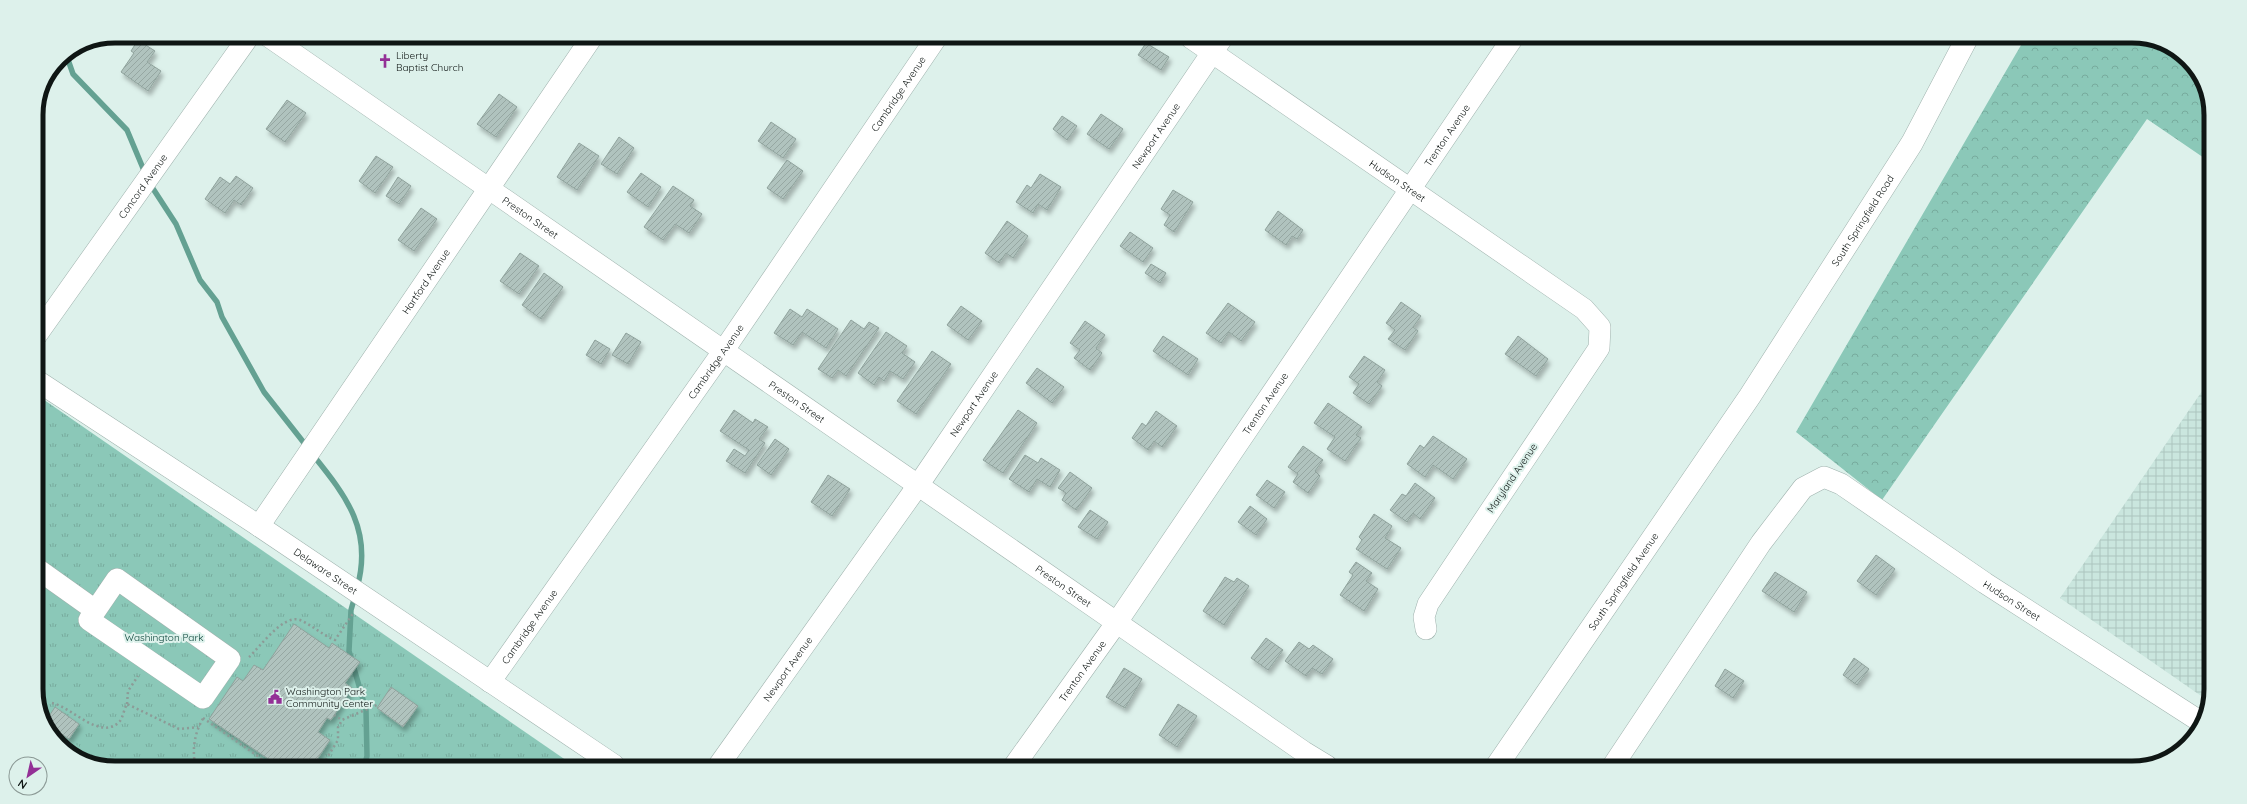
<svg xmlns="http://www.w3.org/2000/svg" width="2247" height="804" font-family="Quicksand,sans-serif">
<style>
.industrial{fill:url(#industrial-grid)}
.forest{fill:url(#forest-crowns)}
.park{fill:url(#park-tufts)}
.pitch{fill:#8bc8b8}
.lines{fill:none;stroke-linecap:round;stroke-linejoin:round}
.stream{stroke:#64a192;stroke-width:5.5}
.building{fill:url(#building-hatch);stroke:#8fa29c;filter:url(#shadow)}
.minor-casing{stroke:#9fb2ad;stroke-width:22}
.major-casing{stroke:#9fb2ad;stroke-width:23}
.path{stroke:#8c9b97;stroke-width:2.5;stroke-dasharray:2 3;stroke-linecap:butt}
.minor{stroke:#fff;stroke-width:21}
.major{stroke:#fff;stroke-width:22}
.labels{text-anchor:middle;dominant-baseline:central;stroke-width:4;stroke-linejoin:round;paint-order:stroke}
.poi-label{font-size:10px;fill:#0f1614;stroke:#ddf1eb;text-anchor:start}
.street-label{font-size:10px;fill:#0f1614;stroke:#ddf1eb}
.park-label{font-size:10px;fill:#033e33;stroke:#ddf1eb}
.rim{fill:none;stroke:#0f1614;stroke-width:5}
</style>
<defs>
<pattern id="industrial-grid" width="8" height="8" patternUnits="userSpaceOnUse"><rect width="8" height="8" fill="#cae6de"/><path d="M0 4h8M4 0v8" fill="none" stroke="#acc5be"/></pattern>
<pattern id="forest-crowns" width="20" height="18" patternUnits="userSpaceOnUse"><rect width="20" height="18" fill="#8bc8b8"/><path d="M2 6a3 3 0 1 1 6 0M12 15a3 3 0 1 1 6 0" fill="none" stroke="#77ab9d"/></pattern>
<pattern id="park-tufts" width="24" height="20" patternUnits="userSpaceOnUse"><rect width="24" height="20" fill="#8bc8b8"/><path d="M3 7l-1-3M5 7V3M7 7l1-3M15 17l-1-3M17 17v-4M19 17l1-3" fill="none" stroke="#77ab9d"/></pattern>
<pattern id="building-hatch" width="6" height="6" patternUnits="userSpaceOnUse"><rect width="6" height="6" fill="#b0c3be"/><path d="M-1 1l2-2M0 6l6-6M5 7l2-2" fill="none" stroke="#96a7a2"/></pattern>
<filter id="shadow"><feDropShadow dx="2.5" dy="4.5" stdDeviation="2" flood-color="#0004"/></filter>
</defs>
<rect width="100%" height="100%" fill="#ddf1eb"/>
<!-- industrial -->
<path class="industrial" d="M2209,381L2207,700L2060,598Z"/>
<!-- forest -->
<path class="forest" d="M2024,40H2157L2195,67L2211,109L2210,162L2147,119L1882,500L1796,432Z"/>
<!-- park -->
<path class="park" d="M36,395H37L573,765L90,764L52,737L36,695Z"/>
<!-- pitch -->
<path class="pitch" d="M48,725L104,764H90L52,737Z"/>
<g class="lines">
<!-- stream -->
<g class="stream">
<path d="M66,54L73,74L127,130L145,173"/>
<path d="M150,184L176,224L200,280L217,302L222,317L264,392L308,448"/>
<path d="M313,455C347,497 373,531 357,588"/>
<path d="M355,596L351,610L349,651L366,710L367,756L365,764"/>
</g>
</g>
<!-- building -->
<g class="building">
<path d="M138,40L155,51L147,62L161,71L148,91L121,72L134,53L131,51Z"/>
<path d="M1146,43L1169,57L1161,70L1138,55Z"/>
<path d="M499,94L517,107L496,137L477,124Z"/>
<path d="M287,100L306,113L285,142L266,129Z"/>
<path d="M1101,114L1123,129L1109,149L1087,134Z"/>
<path d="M1062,116L1077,126L1067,140L1053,129Z"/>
<path d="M771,122L796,139L783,158L758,141Z"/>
<path d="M619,137L634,148L617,174L601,164Z"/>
<path d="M579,143L599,156L577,190L557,177Z"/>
<path d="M376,156L393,167L375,193L359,181Z"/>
<path d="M787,160L803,171L783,199L767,188Z"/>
<path d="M641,173L661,187L648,207L627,192Z"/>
<path d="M1040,174L1061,187L1047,210L1038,204L1033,213L1016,202L1027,185L1031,188Z"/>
<path d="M236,176L253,188L241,205L234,200L225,213L205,199L220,177L230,184Z"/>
<path d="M398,177L411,186L399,204L386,196Z"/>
<path d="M673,186L694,200L690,206L702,214L689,233L675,224L663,240L644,227Z"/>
<path d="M1173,190L1193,202L1174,232L1164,225L1170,215L1161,209Z"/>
<path d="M421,208L437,219L414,251L398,240Z"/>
<path d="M1278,211L1303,230L1297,239L1292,236L1286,245L1265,230Z"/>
<path d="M1007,221L1028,236L1013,258L1006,253L999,263L985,253Z"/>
<path d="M1130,232L1153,248L1143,262L1120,246Z"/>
<path d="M520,253L539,266L519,294L500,281Z"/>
<path d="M1151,264L1166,273L1160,283L1145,273Z"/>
<path d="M544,273L563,287L541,319L522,305Z"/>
<path d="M1401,302L1421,316L1413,327L1418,331L1405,350L1388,339L1395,330L1386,323Z"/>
<path d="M1228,303L1255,322L1241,341L1229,332L1221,343L1206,333Z"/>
<path d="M961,306L982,321L968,340L947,325Z"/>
<path d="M790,309L802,317L807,309L838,329L826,348L802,332L793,345L774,333Z"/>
<path d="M851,320L864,329L869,322L879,328L846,376L838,370L832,378L818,369Z"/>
<path d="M1085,321L1105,335L1096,348L1102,353L1090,370L1074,358L1080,350L1070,343Z"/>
<path d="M886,332L907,346L902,353L915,362L903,379L890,371L884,381L879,377L874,385L858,373Z"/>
<path d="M626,333L641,342L628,364L612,355Z"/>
<path d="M1163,336L1198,359L1188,375L1153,351Z"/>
<path d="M1518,336L1548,359L1536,376L1505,354Z"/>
<path d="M595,340L610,349L601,364L586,355Z"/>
<path d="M932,351L951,364L916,414L897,401Z"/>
<path d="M1364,356L1385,370L1377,382L1382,386L1369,404L1353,393L1359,384L1349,377Z"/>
<path d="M1037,368L1064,387L1052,403L1026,383Z"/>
<path d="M1328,403L1362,427L1356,435L1361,438L1345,461L1327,449L1335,437L1314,423Z"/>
<path d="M734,410L753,423L755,419L768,427L759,439L765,443L745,473L726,461L734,449L745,456L749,450L720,431Z"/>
<path d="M1018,410L1037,423L1003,473L983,460Z"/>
<path d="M1156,411L1177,426L1162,447L1154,441L1148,450L1132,438L1142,423L1146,426Z"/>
<path d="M1433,436L1467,459L1453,479L1433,465L1425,477L1407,464L1420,445L1424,448Z"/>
<path d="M775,439L789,449L771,475L757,465Z"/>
<path d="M1303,446L1323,460L1315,471L1320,476L1308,493L1293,482L1298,474L1288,467Z"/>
<path d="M1025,455L1038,463L1041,458L1060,470L1050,487L1037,479L1029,492L1009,479Z"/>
<path d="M1070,472L1092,488L1076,510L1062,500L1066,493L1058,488Z"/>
<path d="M828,475L850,489L832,516L811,502Z"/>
<path d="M1267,480L1285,492L1274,508L1256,495Z"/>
<path d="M1415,483L1435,498L1420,519L1413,513L1407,522L1390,510L1402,494L1406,496Z"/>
<path d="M1250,506L1267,519L1256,535L1238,522Z"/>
<path d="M1090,510L1108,522L1097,539L1078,527Z"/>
<path d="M1374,514L1392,526L1385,538L1401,548L1387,569L1356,549L1362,540L1359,537Z"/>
<path d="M1876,555L1895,569L1876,595L1857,581Z"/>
<path d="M1356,562L1372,573L1366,581L1378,589L1364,611L1340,595L1353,575L1349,572Z"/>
<path d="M1775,572L1807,592L1794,612L1762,591Z"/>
<path d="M1225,577L1234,582L1237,578L1249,586L1224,625L1203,611Z"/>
<path d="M294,624L329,648L332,643L360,662L345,683L352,688L331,720L327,718L318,732L330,740L314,764H276L209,719L237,677L243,681L254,665L263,670Z"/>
<path d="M1266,638L1283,650L1268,670L1251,658Z"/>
<path d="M1299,642L1309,649L1313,645L1333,659L1322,674L1312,668L1306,676L1285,661Z"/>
<path d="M1854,658L1869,669L1857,685L1843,675Z"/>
<path d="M1124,668L1142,679L1125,708L1106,697Z"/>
<path d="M1725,669L1744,681L1733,698L1715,686Z"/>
<path d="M391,687L418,706L403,727L377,708Z"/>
<path d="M1178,704L1197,716L1177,747L1159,735Z"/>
<path d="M55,707L79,724L69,739L48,725L46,721Z"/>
</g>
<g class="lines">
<defs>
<g id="minor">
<path id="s1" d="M268,36L1304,752L1327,766"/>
<path id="s2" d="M1191,38L1584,309L1600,327L1599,348L1428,604L1424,617L1426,629"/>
<path id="s3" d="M36,336L249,36"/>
<path id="s4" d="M36,380L259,526L614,765"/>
<path id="s5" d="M259,526L592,37"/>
<path d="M36,568L95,610"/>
<path d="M117,579L230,659L203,698L89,620Z"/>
<path id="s6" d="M490,682L724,350L936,38"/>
<path id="s7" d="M719,765L919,484L1222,38"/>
<path id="s8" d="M1014,766L1117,622L1512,39"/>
<path id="s9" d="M1612,767L1761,543L1803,488L1824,477L1841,484L1985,583L2201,722"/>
</g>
<g id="major">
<path id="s10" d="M1496,767L1750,396L1912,143L1966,40"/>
</g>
</defs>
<!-- minor casing -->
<use href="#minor" class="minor-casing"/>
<!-- major casing -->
<use href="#major" class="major-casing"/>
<!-- path -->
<g class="path">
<path d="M249,657C260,647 283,614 300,620C312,625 322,635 335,640L354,612"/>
<path d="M52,703C72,707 101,742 120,721C123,717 124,709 127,704L179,729L198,727"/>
<path d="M127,704L128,691L138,676"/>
<path d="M334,715L342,720"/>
<path d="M203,718L269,764"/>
<path d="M195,764C192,748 195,731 204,717"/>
<path d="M323,764L338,740V727L342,720L379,704"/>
</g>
<!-- minor -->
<use href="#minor" class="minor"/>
<!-- major -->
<use href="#major" class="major"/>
</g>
<!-- icons -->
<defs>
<symbol id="church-bare" viewBox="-9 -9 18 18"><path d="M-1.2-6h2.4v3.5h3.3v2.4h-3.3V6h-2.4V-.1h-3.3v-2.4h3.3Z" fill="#933096" stroke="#ddf1eb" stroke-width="2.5" paint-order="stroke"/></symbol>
<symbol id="civic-bare" viewBox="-9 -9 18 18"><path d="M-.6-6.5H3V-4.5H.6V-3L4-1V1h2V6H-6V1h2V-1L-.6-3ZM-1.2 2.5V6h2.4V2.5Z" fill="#933096" stroke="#ddf1eb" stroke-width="2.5" paint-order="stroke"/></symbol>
</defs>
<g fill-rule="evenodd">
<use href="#church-bare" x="375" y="51" width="20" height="20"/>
<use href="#civic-bare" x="265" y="687" width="20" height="20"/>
</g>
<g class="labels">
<!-- poi labels -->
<g class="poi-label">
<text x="396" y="55">Liberty<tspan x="396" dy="12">Baptist Church</tspan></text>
<text x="286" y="691">Washington Park<tspan x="286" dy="12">Community Center</tspan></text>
</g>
<!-- street labels -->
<g class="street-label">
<text stroke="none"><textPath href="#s6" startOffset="716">Cambridge Avenue</textPath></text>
<text stroke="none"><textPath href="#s8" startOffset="765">Trenton Avenue</textPath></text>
<text stroke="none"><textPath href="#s7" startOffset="766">Newport Avenue</textPath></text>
<text stroke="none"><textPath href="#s2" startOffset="251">Hudson Street</textPath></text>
<text stroke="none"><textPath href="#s3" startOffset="184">Concord Avenue</textPath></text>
<text stroke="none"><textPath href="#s1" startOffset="319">Preston Street</textPath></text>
<text stroke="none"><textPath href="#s10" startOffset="658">South Springfield Road</textPath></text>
<text stroke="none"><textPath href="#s5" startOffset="296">Hartford Avenue</textPath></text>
<text stroke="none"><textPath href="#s6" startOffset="392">Cambridge Avenue</textPath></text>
<text stroke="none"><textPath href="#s1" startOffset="643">Preston Street</textPath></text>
<text stroke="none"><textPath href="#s8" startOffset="441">Trenton Avenue</textPath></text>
<text stroke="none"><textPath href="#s7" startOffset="442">Newport Avenue</textPath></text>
<text transform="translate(1512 478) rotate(-56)">Maryland Avenue</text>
<text stroke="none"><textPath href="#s4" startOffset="347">Delaware Street</textPath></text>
<text stroke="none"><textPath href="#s10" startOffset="225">South Springfield Avenue</textPath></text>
<text stroke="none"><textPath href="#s1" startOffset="967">Preston Street</textPath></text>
<text stroke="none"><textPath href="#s9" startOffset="587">Hudson Street</textPath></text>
<text stroke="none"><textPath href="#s6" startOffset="68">Cambridge Avenue</textPath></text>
<text stroke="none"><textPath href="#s7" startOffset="118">Newport Avenue</textPath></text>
<text stroke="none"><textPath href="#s8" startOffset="117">Trenton Avenue</textPath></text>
</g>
<!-- park labels -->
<g class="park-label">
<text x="164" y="637">Washington Park</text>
</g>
</g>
<!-- crop -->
<path d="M0 0H2247V804H0ZM115 43H2132A72 72 0 0 1 2204 115V689A72 72 0 0 1 2132 761H115A72 72 0 0 1 43 689V115A72 72 0 0 1 115 43Z" fill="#ddf1eb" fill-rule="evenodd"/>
<path class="rim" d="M115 43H2132A72 72 0 0 1 2204 115V689A72 72 0 0 1 2132 761H115A72 72 0 0 1 43 689V115A72 72 0 0 1 115 43Z"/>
<!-- north arrow -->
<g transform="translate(28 776) rotate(214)"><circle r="19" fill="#ddf1eb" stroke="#8b9995"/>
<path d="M0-3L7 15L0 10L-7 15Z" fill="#933096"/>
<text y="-6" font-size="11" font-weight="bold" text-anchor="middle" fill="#0f1614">N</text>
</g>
</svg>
